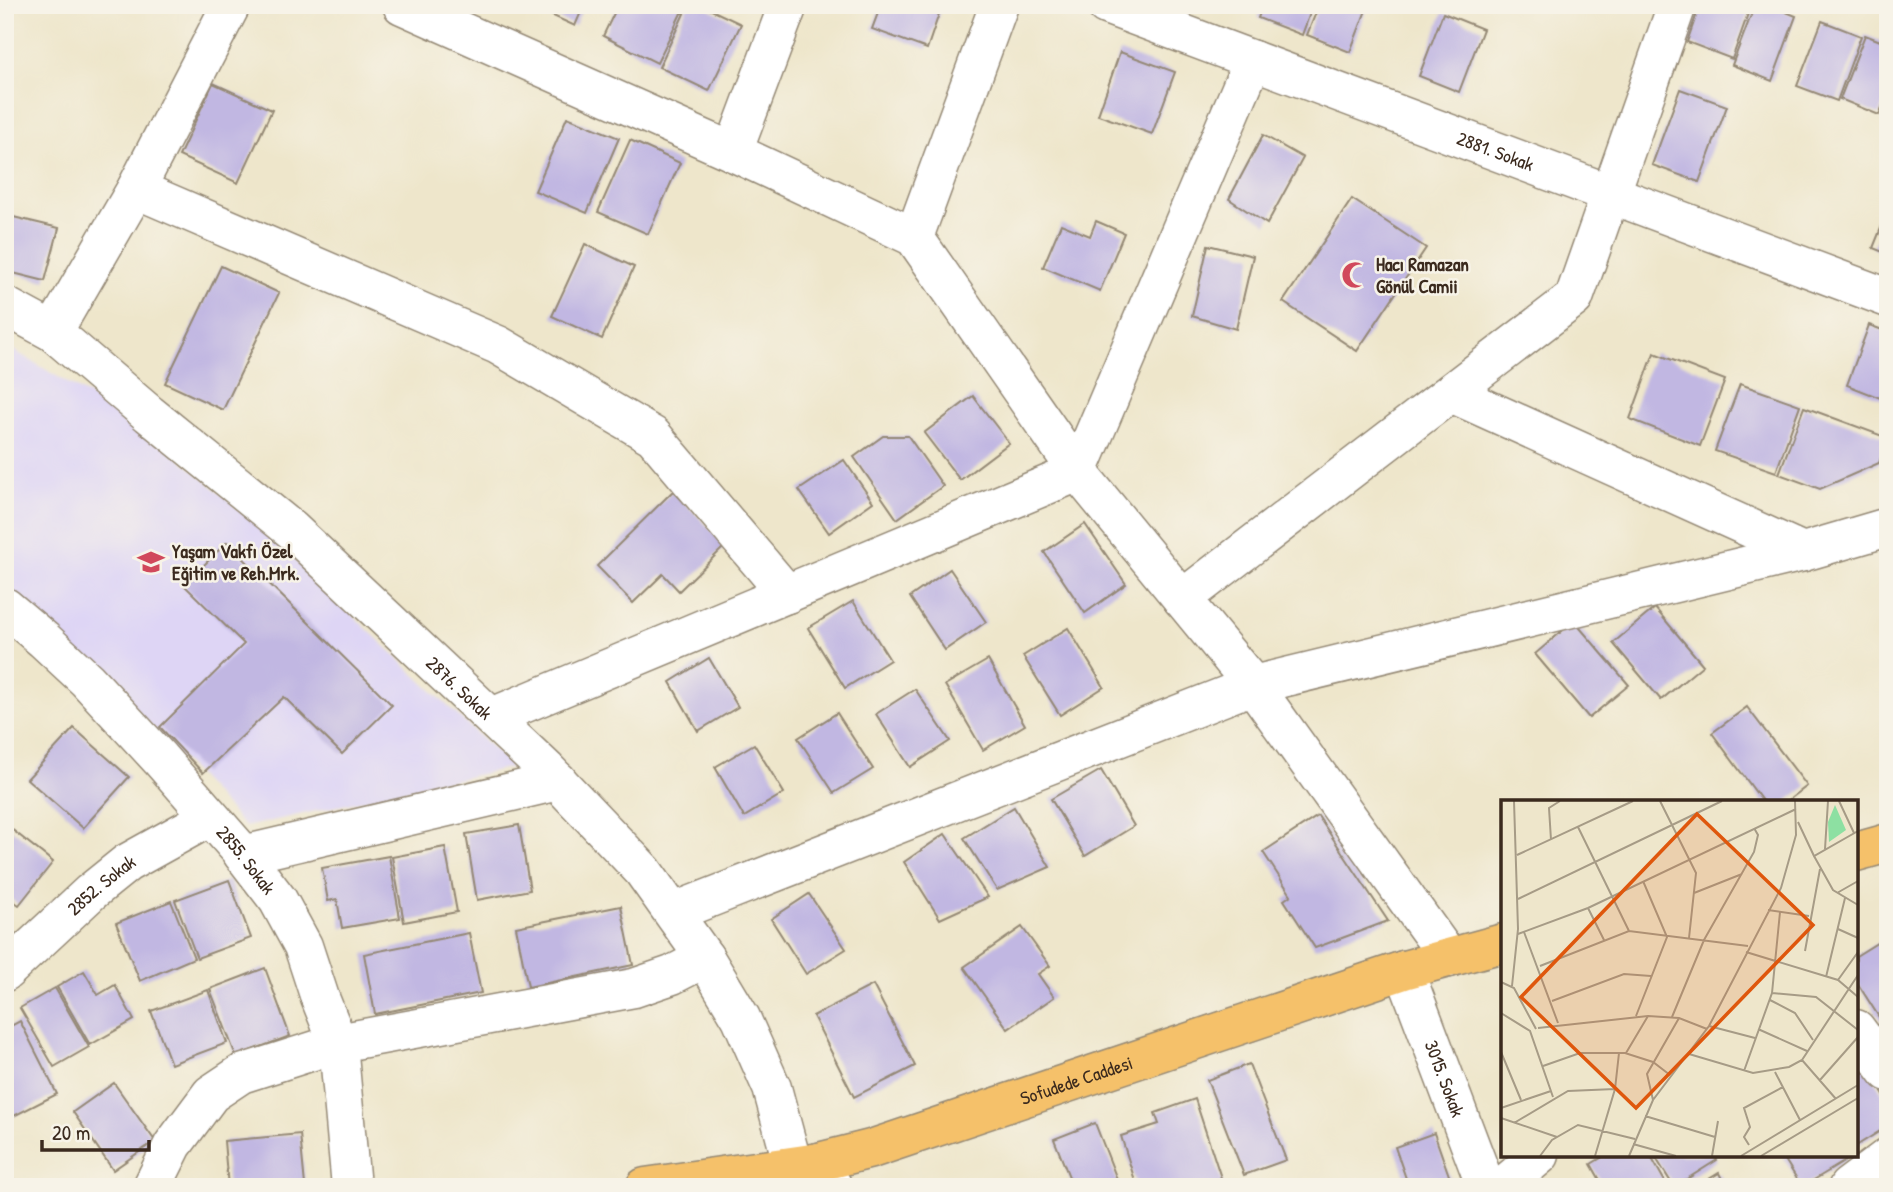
<svg xmlns="http://www.w3.org/2000/svg" width="1893" height="1192" font-family="'Patrick Hand',sans-serif">
<style>
.built{fill:#ded5f5}
.building{fill:#c1b7e2}
.lines{fill:none;stroke-linecap:round;stroke-linejoin:round}
.minor-casing{stroke:#948874;stroke-width:41}
.major-casing{stroke:#948874;stroke-width:41}
.minor{stroke:#fff;stroke-width:38}
.major{stroke:#f5c16b;stroke-width:38}
.labels{text-anchor:middle;dominant-baseline:central;stroke-width:5;stroke-linejoin:round;paint-order:stroke}
.street-label{font-size:19px;fill:#3b2a1e;stroke:#f7f3e8}
.poi-label{font-size:19px;font-weight:bold;fill:#3b2a1e;stroke:#f7f3e8;text-anchor:start}
.inset-road{fill:none;stroke:#a69b86;stroke-width:2}
.view{fill:#df570d;fill-opacity:0.15;stroke:#df570d;stroke-width:3.5}
.inset-edge{fill:none;stroke:#3b2a1e;stroke-width:3.5}
</style>
<rect width="100%" height="100%" fill="#f7f3e8"/>
<filter id="ink" filterUnits="userSpaceOnUse"><feTurbulence type="fractalNoise" baseFrequency=".0143" numOctaves="2"/><feDisplacementMap in="SourceGraphic" scale="14" xChannelSelector="R" yChannelSelector="G"/><feConvolveMatrix kernelMatrix="1 2 1 2 8 2 1 2 1" color-interpolation-filters="sRGB"/></filter>
<filter id="wash" filterUnits="userSpaceOnUse"><feTurbulence type="fractalNoise" baseFrequency=".00686" numOctaves="4" result="noise"/><feDisplacementMap in="SourceGraphic" scale="28" xChannelSelector="R" yChannelSelector="G"/><feGaussianBlur stdDeviation="1.57" result="paint"/><feColorMatrix in="noise" values="0 0 0 0 0 0 0 0 0 0 0 0 0 0 0 0 0 1.4 0 .05"/><feComposite in="paint" operator="in"/></filter>
<g filter="url(#wash)">
<rect width="100%" height="100%" fill="#eee6cb"/>
<!-- built -->
<path class="built" d="M5,345L149,432L264,531L512,767L245,827L100,671L5,594Z"/>
<g id="blocks">
<!-- building -->
<g class="building">
<path d="M529,5H584L575,26Z"/>
<path d="M618,5H685L657,63L603,36Z"/>
<path d="M688,5H701L741,24L709,91L659,67Z"/>
<path d="M881,5H942L927,49L872,29Z"/>
<path d="M1263,5H1313L1302,35L1258,18Z"/>
<path d="M1319,5H1368L1350,52L1307,35Z"/>
<path d="M1700,5H1751L1732,59L1687,42Z"/>
<path d="M1755,5H1769L1796,16L1772,81L1732,65Z"/>
<path d="M1443,13L1483,29L1459,92L1419,76Z"/>
<path d="M1822,21L1861,36L1837,101L1797,86Z"/>
<path d="M1865,35L1888,44V93L1879,115L1840,99Z"/>
<path d="M1120,52L1175,72L1152,134L1098,115Z"/>
<path d="M213,83L272,110L238,183L179,156Z"/>
<path d="M1680,89L1727,106L1699,182L1652,165Z"/>
<path d="M567,117L619,138L587,213L535,191Z"/>
<path d="M1263,135L1303,158L1267,224L1229,199Z"/>
<path d="M630,140L680,163L648,234L598,212Z"/>
<path d="M1352,199L1426,248L1357,351L1283,302Z"/>
<path d="M1888,211V254L1873,248Z"/>
<path d="M5,215L59,228L45,281L5,271Z"/>
<path d="M1096,221L1124,233L1100,291L1043,267L1061,224L1090,236Z"/>
<path d="M585,244L634,267L602,339L552,316Z"/>
<path d="M1208,245L1253,256L1236,329L1192,316Z"/>
<path d="M221,266L279,293L223,410L165,383Z"/>
<path d="M1869,325L1888,332V401L1847,385Z"/>
<path d="M1654,353L1725,380L1700,446L1630,419Z"/>
<path d="M1740,384L1800,405L1776,472L1715,451Z"/>
<path d="M973,396L1009,443L960,480L924,433Z"/>
<path d="M1804,407L1888,438L1879,463L1820,489L1779,474Z"/>
<path d="M883,436H908L943,486L897,519L854,457Z"/>
<path d="M844,460L873,502L829,533L799,490Z"/>
<path d="M673,491L726,545L679,591L663,574L633,603L597,566Z"/>
<path d="M1085,524L1126,584L1085,613L1044,552Z"/>
<path d="M227,542L392,705L342,754L284,697L203,773L160,727L244,644L184,585Z"/>
<path d="M950,569L986,622L945,650L910,597Z"/>
<path d="M853,601L890,660L845,688L808,628Z"/>
<path d="M1655,608L1703,665L1661,700L1613,643Z"/>
<path d="M1574,621L1629,685L1589,718L1535,654Z"/>
<path d="M1068,628L1104,687L1060,715L1023,656Z"/>
<path d="M709,658L738,707L698,731L670,682Z"/>
<path d="M988,660L1025,725L983,750L945,685Z"/>
<path d="M915,689L950,741L910,767L876,714Z"/>
<path d="M1747,707L1807,786L1786,802H1763L1712,733Z"/>
<path d="M837,713L873,769L834,793L798,738Z"/>
<path d="M74,728L129,777L83,828L27,779Z"/>
<path d="M754,744L784,793L744,817L715,767Z"/>
<path d="M1101,770L1134,826L1085,856L1051,799Z"/>
<path d="M1014,807L1050,867L997,890L964,838Z"/>
<path d="M1318,816L1388,921L1315,948L1284,900L1291,895L1263,852Z"/>
<path d="M5,824L53,862L19,905L5,895Z"/>
<path d="M519,825L530,890L477,900L466,834Z"/>
<path d="M945,834L988,897L940,919L904,862Z"/>
<path d="M445,847L457,912L404,922L392,857Z"/>
<path d="M389,856L400,918L342,928L337,899L328,901L322,868Z"/>
<path d="M229,880L251,938L197,958L175,900Z"/>
<path d="M809,894L846,949L806,974L771,919Z"/>
<path d="M171,901L194,958L140,981L116,923Z"/>
<path d="M621,906L633,965L528,987L516,927Z"/>
<path d="M1022,927L1050,966L1038,974L1054,997L1008,1029L964,967Z"/>
<path d="M469,933L481,993L375,1014L364,954Z"/>
<path d="M1885,938L1888,943L1886,1028L1856,981V956Z"/>
<path d="M265,968L290,1036L236,1056L210,989Z"/>
<path d="M84,971L98,995L115,985L134,1020L90,1045L57,987Z"/>
<path d="M873,985L915,1066L854,1097L813,1016Z"/>
<path d="M55,988L89,1047L54,1067L20,1008Z"/>
<path d="M208,990L227,1043L171,1064L151,1011Z"/>
<path d="M20,1021L57,1094L10,1118L5,1107V1029Z"/>
<path d="M1862,1060L1888,1102V1126L1856,1146V1064Z"/>
<path d="M1249,1064L1286,1160L1244,1175L1207,1080Z"/>
<path d="M114,1083L155,1141L113,1170L73,1112Z"/>
<path d="M1195,1099L1224,1187H1137L1121,1136L1159,1124L1155,1113Z"/>
<path d="M1095,1123L1120,1187H1073L1054,1139Z"/>
<path d="M1434,1133L1453,1187H1409L1395,1147Z"/>
<path d="M300,1134L305,1185L228,1187L224,1141Z"/>
<path d="M1606,1155H1650L1668,1187H1604L1591,1164Z"/>
<path d="M1654,1155H1714L1717,1160L1674,1187Z"/>
<path d="M1782,1155H1844L1847,1160L1802,1187Z"/>
<path d="M5,1162L17,1187H5Z"/>
<path d="M1719,1173L1726,1187H1696Z"/>
</g>
</g>
</g>
<g filter="url(#ink)">
<use href="#blocks" fill-opacity="0" stroke="#948874" stroke-width="2"/>
<g class="lines">
<defs>
<g id="minor">
<path d="M402,5L733,152L914,237L1078,472L1253,685L1449,958"/>
<path id="s1" d="M1106,5L1888,298"/>
<path d="M733,152L788,5"/>
<path d="M136,189L498,345L653,436L787,594"/>
<path d="M914,237L999,5"/>
<path id="s2" d="M5,306L53,332L149,414L292,530L547,770L643,871L705,958L741,1018L772,1088L793,1166"/>
<path d="M53,332L136,189L231,5"/>
<path d="M1451,393L1803,552"/>
<path d="M1182,599L1574,298L1677,5"/>
<path id="s3" d="M5,607L44,640L87,680L160,759L238,848L278,900L303,946L320,998L338,1043L351,1187"/>
<path d="M492,717L1078,472L1253,60"/>
<path d="M243,855L558,781"/>
<path d="M674,912L1253,685L1803,552L1888,527"/>
<path id="s4" d="M1404,970L1486,1187"/>
<path id="s5" d="M5,972L91,892L127,863L210,817"/>
<path d="M1856,1029L1888,1072"/>
<path d="M819,1162L833,1187"/>
<path d="M152,1187L173,1145L211,1094L241,1074L338,1043L634,988L672,975L705,958"/>
<path d="M1502,1187L1540,1155"/>
<path d="M1848,1187L1888,1157"/>
</g>
<g id="major">
<path d="M1856,852L1888,843"/>
<path id="s6" d="M645,1187L819,1162L871,1149L1404,970L1503,943"/>
</g>
</defs>
<!-- minor casing -->
<use href="#minor" class="minor-casing"/>
<!-- major casing -->
<use href="#major" class="major-casing"/>
<!-- minor -->
<use href="#minor" class="minor"/>
<!-- major -->
<use href="#major" class="major"/>
</g>
</g>
<!-- icons -->
<defs>
<symbol id="mosque-bare" viewBox="-9 -9 18 18"><path d="M3.5-4.9A6 6 0 1 0 3.5 4.9A5 5 0 1 1 3.5-4.9Z" fill="#d1495b" stroke="#f7f3e8" stroke-width="2.5" paint-order="stroke"/></symbol>
<symbol id="school-bare" viewBox="-9 -9 18 18"><path d="M0-5L7-2L0 1L-7-2ZM-4 1L0 2.5L4 1V4Q0 6-4 4Z" fill="#d1495b" stroke="#f7f3e8" stroke-width="2.5" paint-order="stroke"/></symbol>
</defs>
<g fill-rule="evenodd">
<use href="#mosque-bare" x="1336" y="256" width="38" height="38"/>
<use href="#school-bare" x="132" y="543" width="38" height="38"/>
</g>
<g class="labels">
<!-- street labels -->
<g class="street-label">
<text stroke="none"><textPath href="#s1" startOffset="416">2881. Sokak</textPath></text>
<text stroke="none"><textPath href="#s2" startOffset="595">2876. Sokak</textPath></text>
<text stroke="none"><textPath href="#s3" startOffset="350">2855. Sokak</textPath></text>
<text stroke="none"><textPath href="#s5" startOffset="130">2852. Sokak</textPath></text>
<text stroke="none"><textPath href="#s4" startOffset="116">3015. Sokak</textPath></text>
<text stroke="none"><textPath href="#s6" startOffset="446">Sofudede Caddesi</textPath></text>
</g>
<!-- poi labels -->
<g class="poi-label">
<text x="1376" y="264">Hacı Ramazan<tspan x="1376" dy="22">Gönül Camii</tspan></text>
<text x="172" y="551">Yaşam Vakfı Özel<tspan x="172" dy="22">Eğitim ve Reh.Mrk.</tspan></text>
</g>
</g>
<!-- overview -->
<g transform="translate(1501 800)">
<rect width="357" height="357" fill="#eee6cb"/>
<path d="M334,5L345,30L328,42L327,22Z" fill="#8de0a2"/>
<path class="inset-road" d="M159,1L195,73L188,138M338,1L353,33M297,22L313,56L357,31M77,27L128,131M50,40L48,8L59,1M324,49L327,1M16,55L132,1M313,56L332,90L357,105M193,93L241,74M336,93L357,81M17,99L221,1M87,108L103,140M267,110L308,116M337,129L357,138M23,132L57,223M17,134L87,108L295,9M304,151L319,69M245,152L337,180L357,197M39,166L128,131L247,146M325,177L344,98M337,180L357,152M0,182L13,188L35,229M11,186L17,129L13,1M271,193L315,197L357,230M269,200L294,213L312,240M51,201L123,174L150,176M0,213L29,231L52,297M135,216L166,137L142,81M171,217L203,140L253,52L257,35L253,28M208,226L254,238M37,228L147,216L178,218L206,229M257,229L306,251M0,252L20,300M125,253L147,216M188,254L252,273L288,267L301,260L357,175M301,260L335,299M42,266L79,253H124L152,262L169,275M243,271L271,193L279,112M274,272L299,320M319,280L357,237M152,300L146,274L178,218M0,308L50,291M144,316L214,337M0,318L56,337M13,323L67,291L114,289M132,344L175,356M248,345L243,337L249,327L243,308L282,287M39,356L51,340L77,325L134,339M94,356L114,289L118,253M128,356L152,300L208,226L280,88L295,35L294,1M211,356L217,321M240,356L357,285M260,356L357,298"/>
<path class="view" d="M196,14L312,125L135,308L20,197Z"/>
<rect width="357" height="357" class="inset-edge"/>
</g>
<!-- margin -->
<rect width="1893" height="1192" fill="none" stroke="#f7f3e8" stroke-width="28"/>
<!-- scale -->
<path d="M42 1140v10h107v-10" fill="none" stroke="#3b2a1e" stroke-width="3.5"/>
<text x="52" y="1140" font-size="21" fill="#3b2a1e" stroke="#f7f3e8" stroke-width="5" paint-order="stroke">20 m</text>
</svg>
